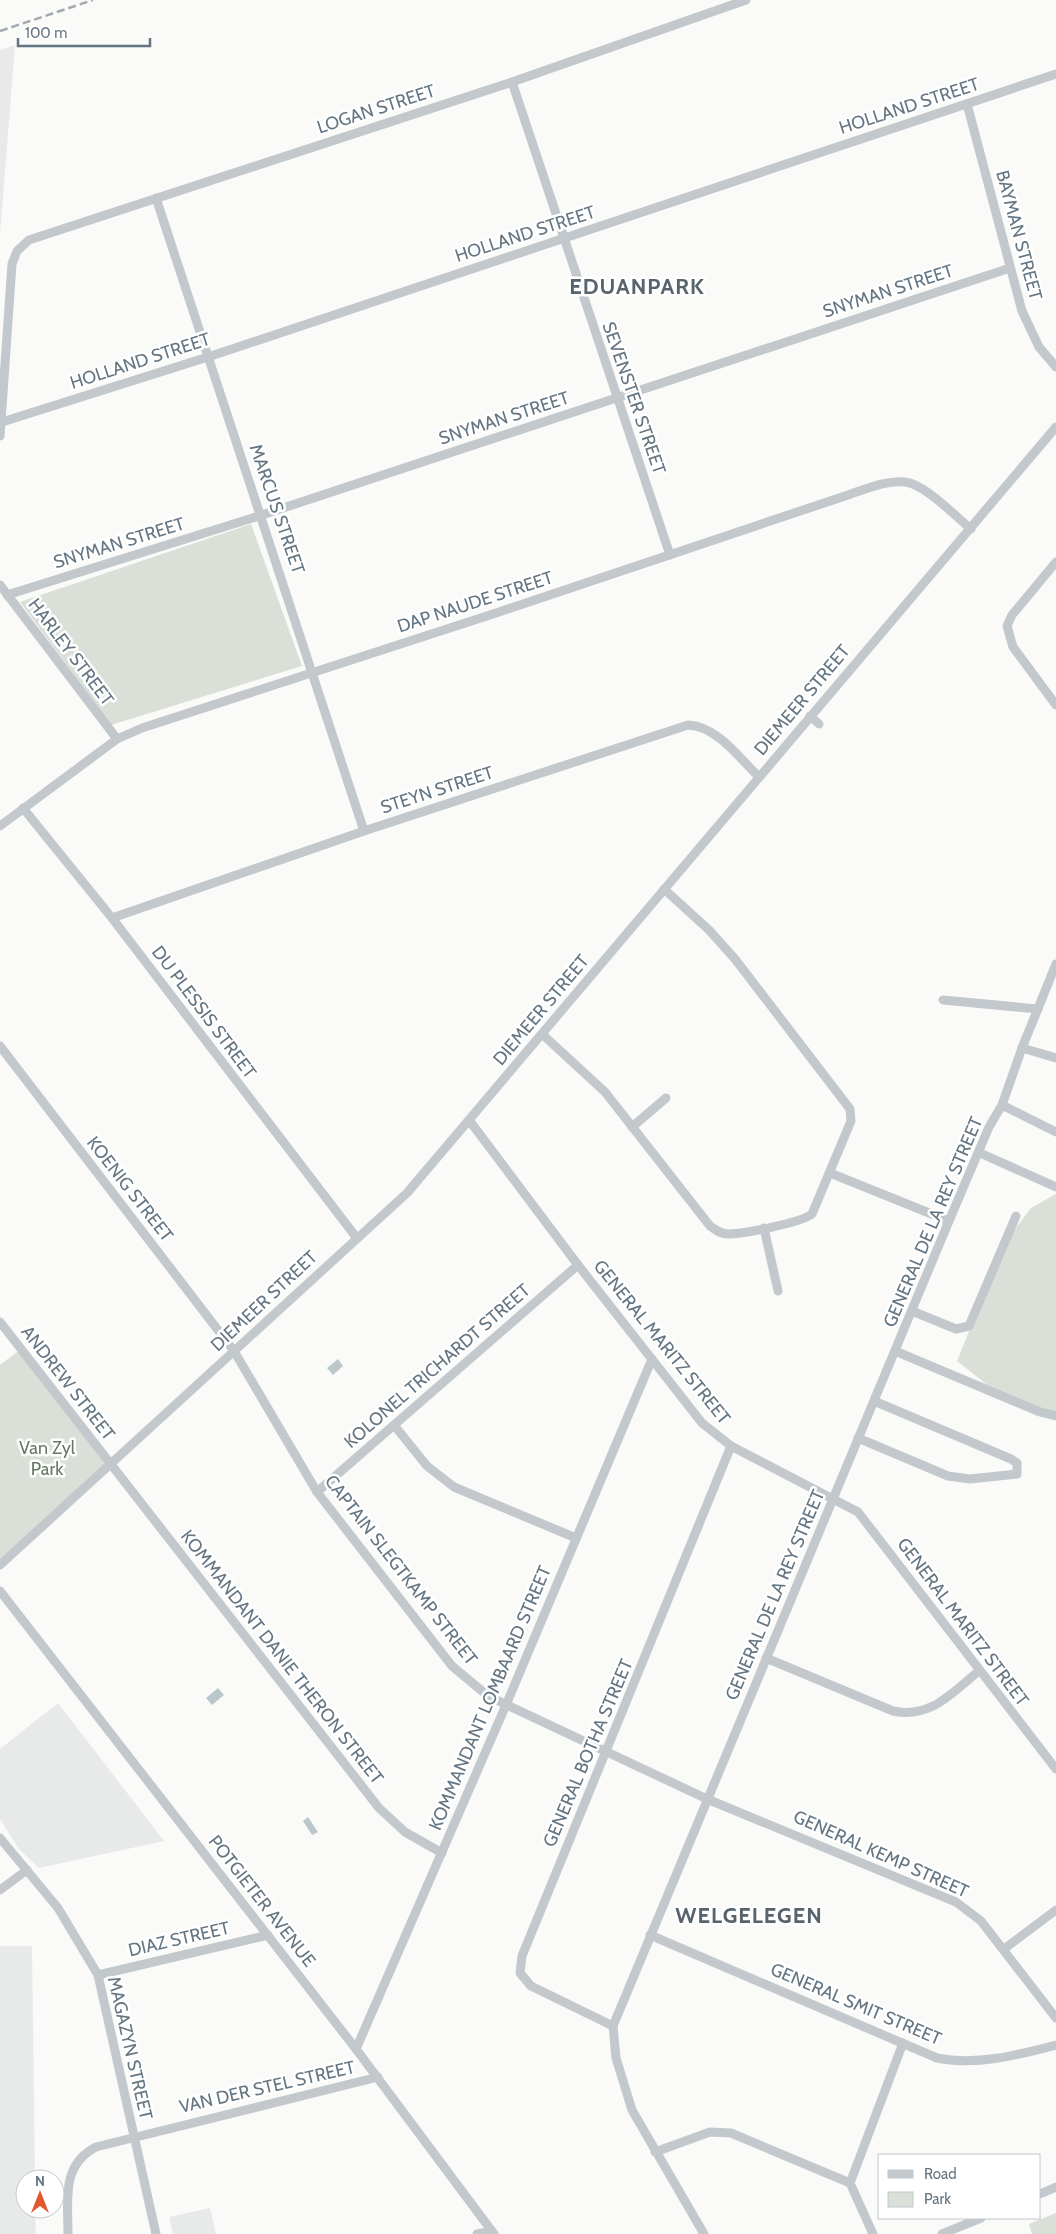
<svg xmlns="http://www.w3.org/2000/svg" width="1056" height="2234" font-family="Cabin,sans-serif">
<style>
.built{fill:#e8e9e9}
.green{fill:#dadfd7}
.water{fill:#bbc7cb}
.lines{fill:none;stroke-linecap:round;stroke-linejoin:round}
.minor{stroke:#c3c8cc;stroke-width:9}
.rail{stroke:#a2aab0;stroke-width:2.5;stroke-dasharray:8 4;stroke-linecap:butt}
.labels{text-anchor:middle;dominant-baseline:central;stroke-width:5;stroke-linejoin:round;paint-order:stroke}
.street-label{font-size:18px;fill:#657683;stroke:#fff}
.park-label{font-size:18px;fill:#687a64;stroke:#fff}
.district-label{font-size:22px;font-weight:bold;letter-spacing:1px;fill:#57646e;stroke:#fff}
</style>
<rect width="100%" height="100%" fill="#fafaf8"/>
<!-- built -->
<g class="built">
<path d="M15,45L0,235V50Z"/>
<path d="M58,1703L164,1841L39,1868L19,1849L0,1819V1749Z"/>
<path d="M0,1946H32L35,2179H25V2209H35L36,2234H0Z"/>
<path d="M210,2208L216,2234H173L169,2217Z"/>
</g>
<!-- green -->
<g class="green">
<path d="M251,524L302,666L111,725L20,602Z"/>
<path d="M1056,1194V1416L1000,1395L957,1361L1006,1241L1031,1208Z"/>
<path d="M21,1349L111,1465L0,1565V1365Z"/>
<path d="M1056,2213V2234H1032L1029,2224Z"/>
</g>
<!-- water -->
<g class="water">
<path d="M338,1359L343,1366L333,1375L327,1368Z"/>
<path d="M218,1688L224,1695L212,1705L206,1698Z"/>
<path d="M308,1817L318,1832L312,1835L303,1821Z"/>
</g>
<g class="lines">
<!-- minor -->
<g class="minor">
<path d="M512,82L670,555"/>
<path d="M967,104L1022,311L1039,347L1056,367"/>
<path d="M156,198L364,831"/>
<path d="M2,422L208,357L1056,74"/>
<path d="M0,436L12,264L17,251L29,240L512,82L746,0"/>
<path d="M1056,562L1012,615L1007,626L1013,647L1056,705"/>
<path d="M0,585L117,739"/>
<path d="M7,595L262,515L1010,268"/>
<path d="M810,716L819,724"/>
<path d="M23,808L112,918L356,1237"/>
<path d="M0,826L117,739L142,728L493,614L848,495C866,489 886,480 905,482C925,484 955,516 971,529"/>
<path d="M112,918L364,831L688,725C717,726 739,758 759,777"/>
<path d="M943,1000L1038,1009"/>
<path d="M542,1034L605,1092L710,1226C716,1230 720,1234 728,1234C743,1234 800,1223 812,1214L851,1121L850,1109L735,959L709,930L664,889"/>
<path d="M0,1046L234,1351L317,1492L452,1666L488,1696L707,1799L956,1902L981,1921L1056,2018"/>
<path d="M1022,1048L1056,1058"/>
<path d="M1002,1105L1056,1132"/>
<path d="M469,1120L578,1265L702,1423L731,1446L858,1512L1056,1769"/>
<path d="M632,1127L666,1098"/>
<path d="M980,1153L1056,1187"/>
<path d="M830,1173L949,1221"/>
<path d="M764,1228L778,1291"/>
<path d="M912,1311L956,1329L969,1326L1016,1216"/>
<path d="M0,1322L379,1808L405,1832L442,1853"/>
<path d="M895,1351L1040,1412L1056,1416"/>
<path d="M394,1425L427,1466L454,1487L576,1538"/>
<path d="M858,1438L948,1476L970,1479L1017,1474V1463L1011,1459L874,1401"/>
<path d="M317,1492L578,1265"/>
<path d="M0,1565L407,1193L1056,427"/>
<path d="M0,1591L356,2049L494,2234"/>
<path d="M766,1658L893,1711C931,1719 951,1693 979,1671"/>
<path d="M0,1838L58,1908L98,1975L156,2234"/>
<path d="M0,1890L27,1870"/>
<path d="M650,1935L937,2058C976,2066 1018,2055 1056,2045"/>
<path d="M1004,1949L1056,1910"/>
<path d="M98,1975L268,1935"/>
<path d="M613,2026L531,1986L520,1973L522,1956L731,1446"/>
<path d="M356,2049L506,1705L652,1359"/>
<path d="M655,2152L710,2132L731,2133L850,2183L873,2234"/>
<path d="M850,2183L903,2043"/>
<path d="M1040,2194L1056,2187"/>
<path d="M68,2234C68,2200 61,2165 96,2147L378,2077"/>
<path d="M477,2234L492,2231"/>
<path d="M704,2234L632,2110L616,2058L613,2026L949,1221L989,1127L1002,1105L1022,1048L1056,964"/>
<path d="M942,2234L981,2218"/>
</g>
<!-- rail -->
<path class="rail" d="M0,31L93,0"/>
</g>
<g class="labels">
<!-- street labels -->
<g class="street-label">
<text transform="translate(909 106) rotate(-18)">HOLLAND STREET</text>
<text transform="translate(376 109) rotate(-18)">LOGAN STREET</text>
<text transform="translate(525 234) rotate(-18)">HOLLAND STREET</text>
<text transform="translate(1019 235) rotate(75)">BAYMAN STREET</text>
<text transform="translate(888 291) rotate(-18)">SNYMAN STREET</text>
<text transform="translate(140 361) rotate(-18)">HOLLAND STREET</text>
<text transform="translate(634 398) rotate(71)">SEVENSTER STREET</text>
<text transform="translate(504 418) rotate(-18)">SNYMAN STREET</text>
<text transform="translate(277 509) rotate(71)">MARCUS STREET</text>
<text transform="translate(119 543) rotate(-17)">SNYMAN STREET</text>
<text transform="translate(475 602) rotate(-18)">DAP NAUDE STREET</text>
<text transform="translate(71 652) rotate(53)">HARLEY STREET</text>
<text transform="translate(802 700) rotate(-50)">DIEMEER STREET</text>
<text transform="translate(437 790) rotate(-18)">STEYN STREET</text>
<text transform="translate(541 1010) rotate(-50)">DIEMEER STREET</text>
<text transform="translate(204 1012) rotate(53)">DU PLESSIS STREET</text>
<text transform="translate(130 1189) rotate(52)">KOENIG STREET</text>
<text transform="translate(933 1222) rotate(-67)">GENERAL DE LA REY STREET</text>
<text transform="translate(264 1301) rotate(-43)">DIEMEER STREET</text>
<text transform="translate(662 1342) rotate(51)">GENERAL MARITZ STREET</text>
<text transform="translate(437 1366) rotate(-41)">KOLONEL TRICHARDT STREET</text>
<text transform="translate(68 1383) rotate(52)">ANDREW STREET</text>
<text transform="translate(401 1570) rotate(52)">CAPTAIN SLEGTKAMP STREET</text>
<text transform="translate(775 1595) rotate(-67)">GENERAL DE LA REY STREET</text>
<text transform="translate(963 1622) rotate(53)">GENERAL MARITZ STREET</text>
<text transform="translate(282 1657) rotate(52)">KOMMANDANT DANIE THERON STREET</text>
<text transform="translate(490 1698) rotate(-67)">KOMMANDANT LOMBAARD STREET</text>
<text transform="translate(588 1753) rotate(-67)">GENERAL BOTHA STREET</text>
<text transform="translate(881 1854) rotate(24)">GENERAL KEMP STREET</text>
<text transform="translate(262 1901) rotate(52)">POTGIETER AVENUE</text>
<text transform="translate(179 1939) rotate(-13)">DIAZ STREET</text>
<text transform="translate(856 2004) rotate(23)">GENERAL SMIT STREET</text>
<text transform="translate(130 2048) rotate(77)">MAGAZYN STREET</text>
<text transform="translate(267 2087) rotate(-13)">VAN DER STEL STREET</text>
</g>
<!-- park labels -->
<g class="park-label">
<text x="47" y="1448">Van Zyl<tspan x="47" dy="21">Park</tspan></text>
</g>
<!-- district labels -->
<g class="district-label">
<text x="637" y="286">EDUANPARK</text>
<text x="749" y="1915">WELGELEGEN</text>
</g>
</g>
<!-- legend -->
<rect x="878" y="2154" width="162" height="65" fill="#ffffff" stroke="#c1c8cd"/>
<rect x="888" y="2170" width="25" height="8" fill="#c3c8cc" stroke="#c1c8cd"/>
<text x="924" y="2179" font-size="15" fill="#657683">Road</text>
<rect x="888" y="2192" width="25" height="15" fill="#dadfd7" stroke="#c1c8cd"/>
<text x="924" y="2204" font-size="15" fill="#657683">Park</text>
<!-- north arrow -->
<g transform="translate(40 2194)"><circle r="24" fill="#ffffff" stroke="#c1c8cd"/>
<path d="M0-4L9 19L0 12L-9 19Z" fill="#e4572e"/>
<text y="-8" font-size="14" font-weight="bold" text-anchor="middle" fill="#657683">N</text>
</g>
<!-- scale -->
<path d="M18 38v8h132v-8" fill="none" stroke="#657683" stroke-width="2.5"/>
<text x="25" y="38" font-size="15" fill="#657683" stroke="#ffffff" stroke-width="4" paint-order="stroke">100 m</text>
</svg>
